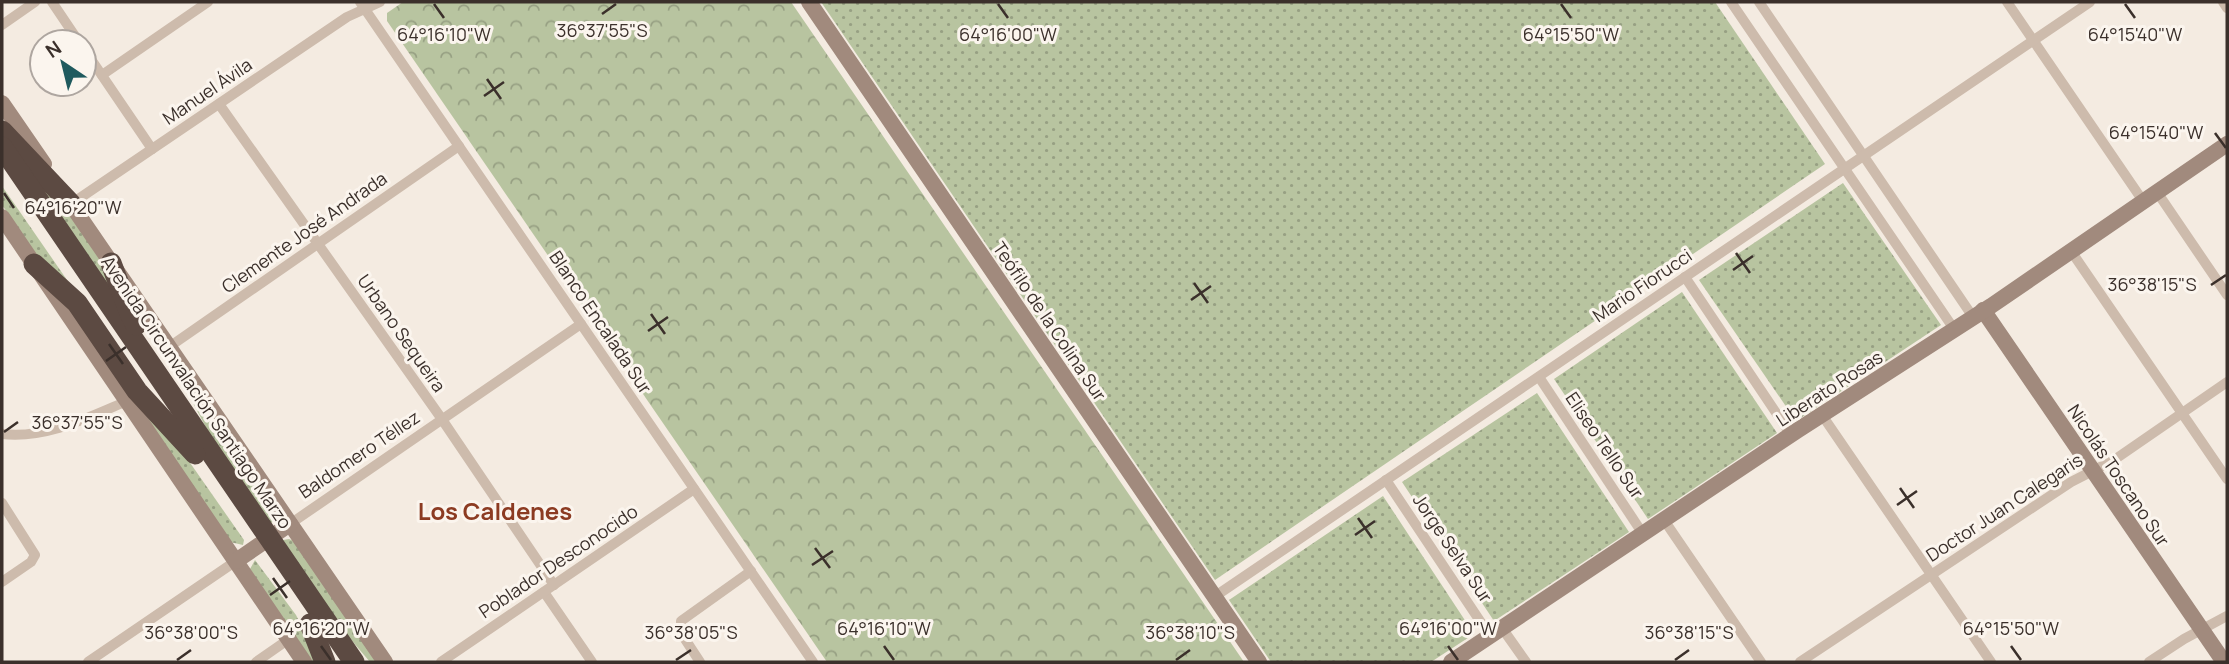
<svg xmlns="http://www.w3.org/2000/svg" width="2229" height="664" font-family="Manrope,sans-serif">
<style>
.grass{fill:url(#grass-dots)}
.forest{fill:url(#forest-crowns)}
.lines{fill:none;stroke-linecap:round;stroke-linejoin:round}
.street{stroke:#cdbbac;stroke-width:10}
.secondary{stroke:#a18a7d;stroke-width:16}
.highway{stroke:#5c4a42;stroke-width:21}
.ticks{fill:none;stroke:#3b302b;stroke-width:2.5}
.labels{text-anchor:middle;dominant-baseline:central;stroke-width:6;stroke-linejoin:round;paint-order:stroke}
.street-label{font-size:18px;fill:#3b302b;stroke:#fbf5ee}
.district-label{font-size:24px;font-weight:bold;fill:#8c3b22;stroke:#fbf5ee}
.ticks-label{font-size:18px;text-anchor:middle;fill:#3b302b;stroke:#fbf5ee;stroke-width:6;stroke-linejoin:round;paint-order:stroke}
</style>
<defs>
<pattern id="grass-dots" width="8" height="8" patternUnits="userSpaceOnUse" patternTransform="scale(1.75)"><rect width="8" height="8" fill="#b8c4a0"/><path d="M2 2h.1M6 6h.1" fill="none" stroke="#97a083" stroke-width="1.8" stroke-linecap="round"/></pattern>
<pattern id="forest-crowns" width="20" height="18" patternUnits="userSpaceOnUse" patternTransform="scale(1.75)"><rect width="20" height="18" fill="#b8c4a0"/><path d="M2 6a3 3 0 1 1 6 0M12 15a3 3 0 1 1 6 0" fill="none" stroke="#97a083"/></pattern>
</defs>
<rect width="100%" height="100%" fill="#f4ebe1"/>
<!-- grass -->
<g class="grass">
<path d="M821,2H1715L1825,164L1215,580Z"/>
<path d="M9,146L63,204L101,261L124,311Z"/>
<path d="M1843,183L1941,325L1796,421L1699,280Z"/>
<path d="M2,186L76,293L39,259L2,205Z"/>
<path d="M1682,292L1777,433L1648,519L1554,379Z"/>
<path d="M72,307L186,457L244,540L243,545L230,542Z"/>
<path d="M135,311L273,512V521L270,525L227,467L193,403Z"/>
<path d="M1537,393L1629,532L1494,621L1402,482Z"/>
<path d="M1383,496L1474,634L1431,662H1271L1229,600Z"/>
<path d="M289,539L294,541L378,662H370L331,616L283,540Z"/>
<path d="M255,560L296,615L320,662H311L250,569Z"/>
</g>
<!-- forest -->
<path class="forest" d="M403,2H791L1244,662H827L387,21V13Z"/>
<g class="lines">
<!-- street -->
<g class="street">
<path d="M52,2L79,42"/>
<path d="M360,2L813,662"/>
<path d="M1731,2L1954,329"/>
<path d="M1759,2L1973,317"/>
<path d="M2007,2L2143,201"/>
<path d="M2223,2L2227,8"/>
<path d="M2,25L35,2"/>
<path d="M84,49L152,149"/>
<path d="M102,75L208,2"/>
<path d="M219,104L439,415L554,585"/>
<path d="M2157,192L2227,295"/>
<path d="M71,204L347,17L380,2"/>
<path d="M2071,251L2227,479"/>
<path d="M1685,277L1791,435"/>
<path d="M169,347L459,146"/>
<path d="M1539,377L1643,534"/>
<path d="M1822,415L1991,662"/>
<path d="M2,434C46,439 87,418 127,401"/>
<path d="M1386,480L1490,636"/>
<path d="M2,503L35,555L31,562L2,582"/>
<path d="M1664,520L1761,662"/>
<path d="M290,524L581,324"/>
<path d="M544,592L592,662"/>
<path d="M1214,597L2090,2"/>
<path d="M1502,628L1526,662"/>
<path d="M88,662L236,561"/>
<path d="M256,662L289,639"/>
<path d="M441,662L694,489"/>
<path d="M700,662L681,633V621L751,571"/>
<path d="M1800,662L2071,482L2114,460L2227,382"/>
<path d="M2149,662L2184,639L2227,616"/>
</g>
<!-- secondary -->
<g class="secondary">
<path d="M809,2L1259,662"/>
<path d="M2,103L44,164"/>
<path d="M64,194L385,662"/>
<path d="M2,217L304,662"/>
<path d="M1983,310L2224,662"/>
<path d="M236,561L290,524"/>
<path d="M1451,662L1798,430L1991,306L2227,144"/>
</g>
<!-- highway -->
<g class="highway">
<path d="M2,131L71,204"/>
<path d="M2,147L354,662"/>
<path d="M111,263L129,311L136,325"/>
<path d="M34,264L77,303L137,391L195,454"/>
<path d="M310,624L325,662"/>
</g>
</g>
<!-- ticks -->
<path class="ticks" d="M434,4L444,18M998,4L1008,18M1561,4L1571,18M2125,4L2135,18M602,14L616,4M487,79L501,99M484,96L504,82M2215,133L2226,148M4,193L14,208M1736,253L1750,273M1733,270L1753,256M1194,283L1208,303M2211,285L2226,275M1191,300L1211,286M651,314L665,334M648,331L668,317M109,344L123,364M106,361L126,347M4,432L18,422M1900,488L1914,508M1897,505L1917,491M1358,518L1372,538M1355,535L1375,521M815,548L830,568M812,565L833,551M273,578L287,598M270,595L290,581M321,646L331,660M884,646L894,660M1448,646L1458,660M2011,646L2021,660M177,660L191,650M676,660L691,650M1176,660L1190,650M1675,660L1689,650"/>
<g class="labels">
<!-- street labels -->
<g class="street-label">
<text transform="translate(207 91) rotate(-34)">Manuel Ávila</text>
<text transform="translate(304 232) rotate(-35)">Clemente José Andrada</text>
<text transform="translate(1642 285) rotate(-34)">Mario Fiorucci</text>
<text transform="translate(1050 321) rotate(56)">Teófilo de la Colina Sur</text>
<text transform="translate(601 322) rotate(56)">Blanco Encalada Sur</text>
<text transform="translate(402 333) rotate(55)">Urbano Sequeira</text>
<text transform="translate(1829 388) rotate(-33)">Liberato Rosas</text>
<text transform="translate(197 392) rotate(56)">Avenida Circunvalación Santiago Marzo</text>
<text transform="translate(1605 445) rotate(56)">Eliseo Tello Sur</text>
<text transform="translate(359 454) rotate(-34)">Baldomero Téllez</text>
<text transform="translate(2119 475) rotate(56)">Nicolás Toscano Sur</text>
<text transform="translate(2004 507) rotate(-33)">Doctor Juan Calegaris</text>
<text transform="translate(1453 548) rotate(56)">Jorge Selva Sur</text>
<text transform="translate(558 561) rotate(-34)">Poblador Desconocido</text>
</g>
<!-- district labels -->
<g class="district-label">
<text x="495" y="510">Los Caldenes</text>
</g>
</g>
<g class="ticks-label">
<text x="602" y="37">36°37'55"S</text>
<text x="444" y="41">64°16'10"W</text>
<text x="1008" y="41">64°16'00"W</text>
<text x="1571" y="41">64°15'50"W</text>
<text x="2135" y="41">64°15'40"W</text>
<text x="2156" y="139">64°15'40"W</text>
<text x="73" y="214">64°16'20"W</text>
<text x="2152" y="291">36°38'15"S</text>
<text x="77" y="429">36°37'55"S</text>
<text x="321" y="635">64°16'20"W</text>
<text x="884" y="635">64°16'10"W</text>
<text x="1448" y="635">64°16'00"W</text>
<text x="2011" y="635">64°15'50"W</text>
<text x="191" y="639">36°38'00"S</text>
<text x="691" y="639">36°38'05"S</text>
<text x="1190" y="639">36°38'10"S</text>
<text x="1689" y="639">36°38'15"S</text>
</g>
<!-- border -->
<rect width="2229" height="664" fill="none" stroke="#3b302b" stroke-width="7"/>
<!-- north arrow -->
<g transform="translate(63 63) rotate(325)"><circle r="33" fill="#fbf5ee" stroke="#aea6a0" stroke-width="2"/>
<path d="M0-5L12 26L0 18L-12 26Z" fill="#1f5a5e"/>
<text y="-10" font-size="19" font-weight="bold" text-anchor="middle" fill="#3b302b">N</text>
</g>
</svg>
